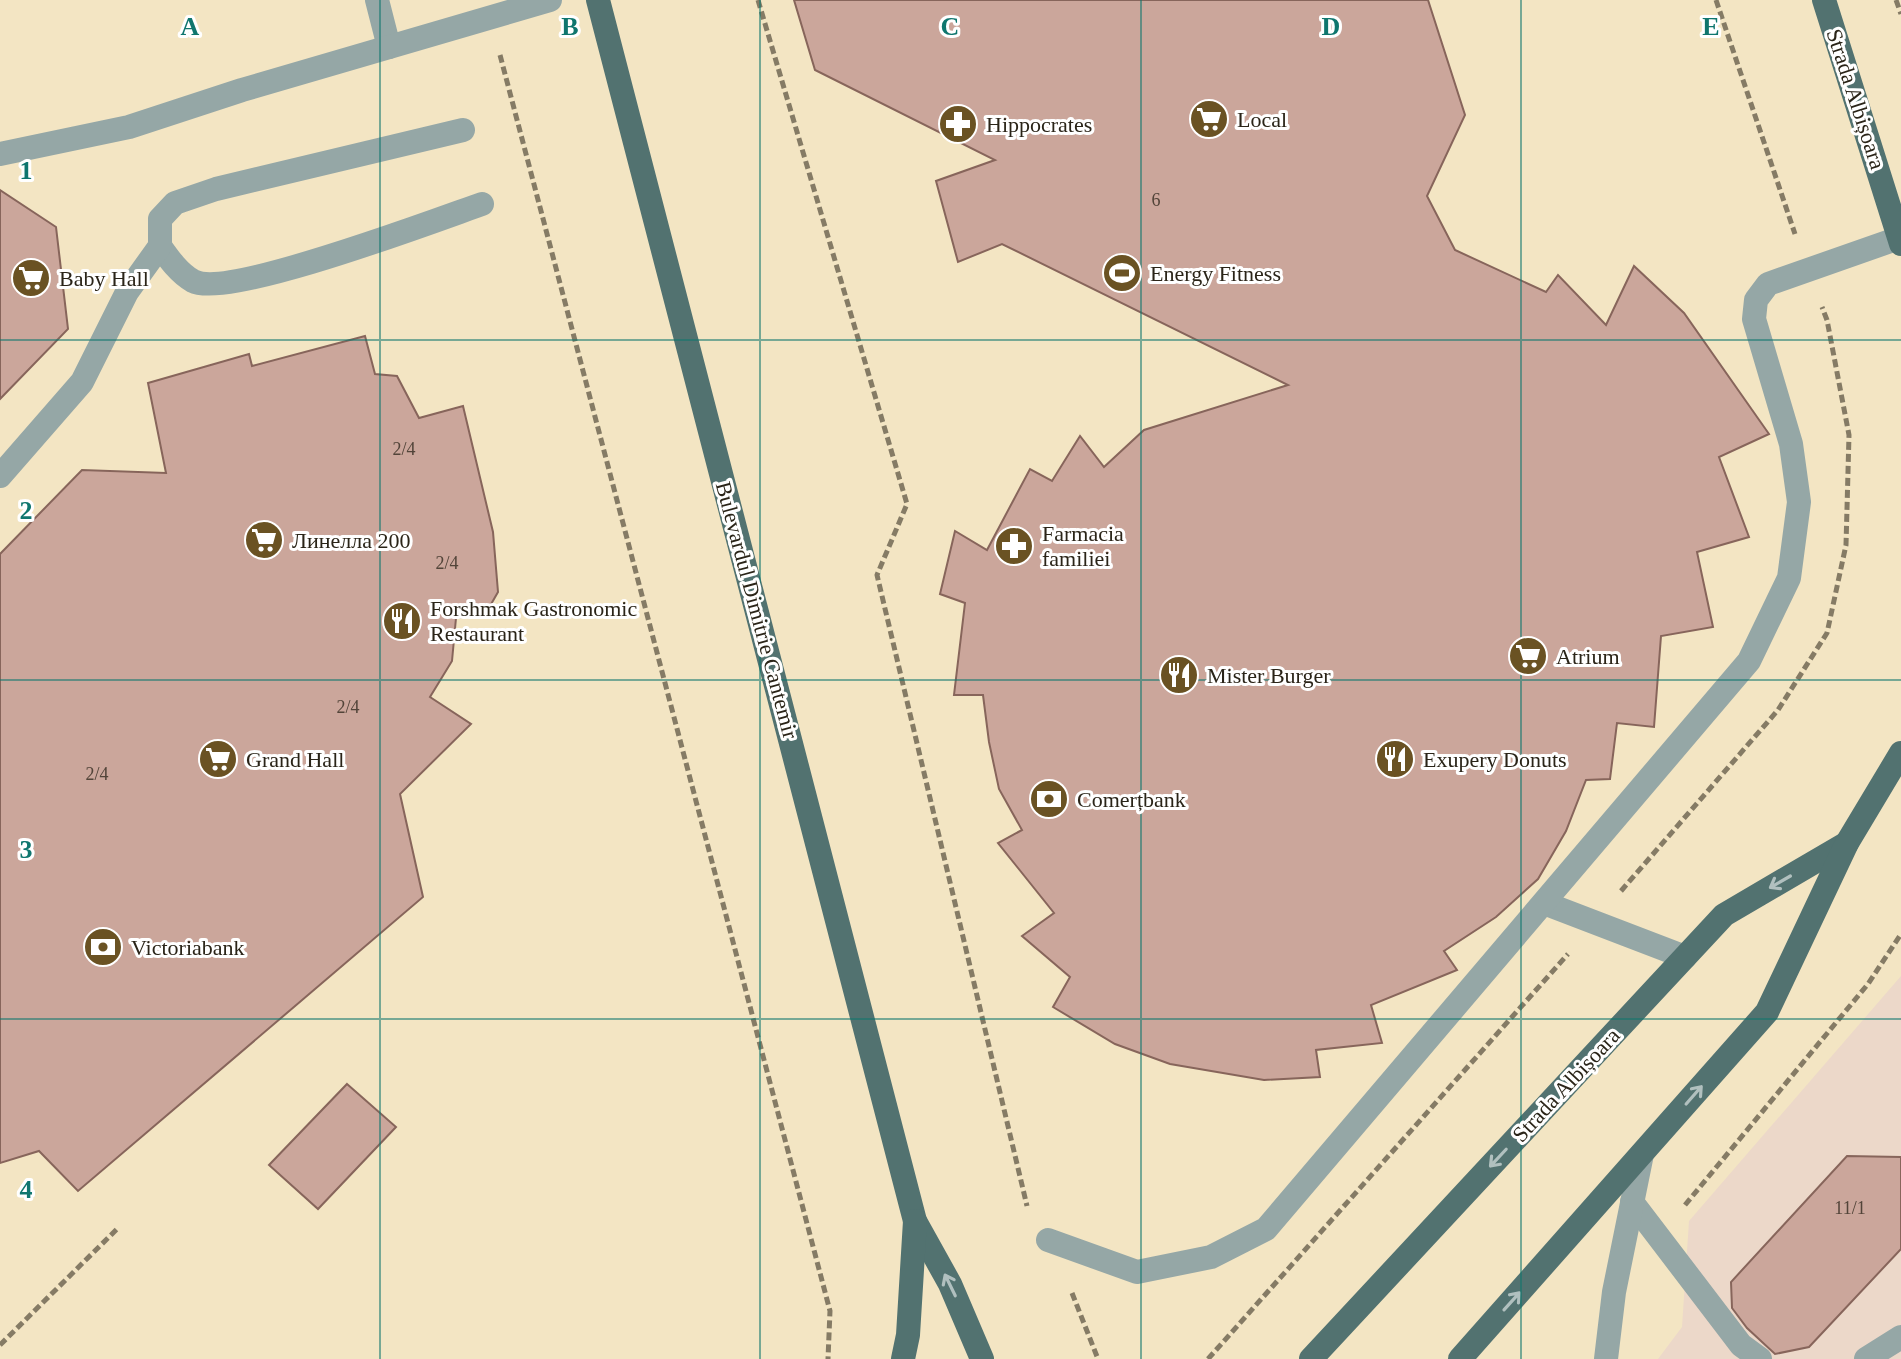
<svg xmlns="http://www.w3.org/2000/svg" width="1901" height="1359" font-family="'Times New Roman',serif">
<style>
.commercial{fill:#ecd8c9}
.building{fill:#cba69b;stroke:#87655b;stroke-width:2}
.lines{fill:none;stroke-linecap:round;stroke-linejoin:round}
.path{stroke:#857b65;stroke-width:5;stroke-dasharray:8 4;stroke-linecap:butt}
.service{stroke:#95a7a6;stroke-width:24}
.primary{stroke:#527270;stroke-width:24}
.oneway{stroke:#b1c0bf}
.grid{fill:none;stroke:#0f766e;stroke-width:2;stroke-opacity:0.55}
.labels{text-anchor:middle;dominant-baseline:central;stroke-width:6;stroke-linejoin:round;paint-order:stroke}
.number-label{font-size:18px;fill:#524439}
.street-label{font-size:22px;fill:#2a2418;stroke:#fff}
.poi-label{font-size:22px;fill:#2a2418;stroke:#fff;text-anchor:start}
.grid-label{font-size:26px;text-anchor:middle;font-weight:bold;fill:#0f766e;stroke:#fff;stroke-width:6;stroke-linejoin:round;paint-order:stroke}
</style>
<rect width="100%" height="100%" fill="#f3e5c3"/>
<!-- commercial -->
<path class="commercial" d="M1901,976V1359H1658L1682,1327L1689,1221Z"/>
<!-- building -->
<g class="building">
<path d="M794,0H1428L1465,115L1427,196L1455,250L1546,292L1558,275L1606,325L1634,266L1684,313L1769,434L1719,457L1749,537L1697,552L1713,627L1661,636L1654,727L1617,723L1610,779L1586,780L1566,831L1538,879L1496,917L1444,951L1457,970L1371,1005L1382,1043L1316,1050L1320,1077L1264,1080L1170,1064L1115,1044L1053,1007L1070,977L1022,936L1054,913L998,843L1022,830L999,789L989,742L983,695H954L965,603L940,594L955,531L987,550L1030,469L1052,481L1080,436L1104,467L1144,430L1288,385L1002,244L958,262L936,181L995,160L815,70Z"/>
<path d="M0,190L56,227L68,329L0,399Z"/>
<path d="M365,336L375,374L397,376L419,418L463,406L493,532L498,592L486,613L456,618L452,661L430,697L471,724L400,794L423,897L78,1191L39,1151L0,1163V554L82,470L166,473L148,383L249,354L252,366Z"/>
<path d="M347,1084L396,1127L318,1209L269,1165Z"/>
<path d="M1847,1156L1901,1157V1249L1809,1347L1775,1354L1747,1328L1732,1308L1731,1282Z"/>
</g>
<g class="lines">
<!-- path -->
<g class="path">
<path d="M758,0L907,504L877,575L1027,1206"/>
<path d="M1716,0L1795,234"/>
<path d="M1896,0L1901,14"/>
<path d="M500,55L830,1311L828,1359"/>
<path d="M1621,891L1778,710L1827,633L1846,545L1849,435L1827,320L1822,307"/>
<path d="M1685,1205L1868,984L1901,934"/>
<path d="M1072,1293L1098,1359"/>
<path d="M0,1345L118,1228"/>
<path d="M1208,1359L1568,954"/>
</g>
<!-- service -->
<g class="service">
<path d="M377,0L389,47"/>
<path d="M0,154L129,127L242,90L550,0"/>
<path d="M160,246C169,259 179,273 193,281C228,299 436,220 482,204"/>
<path d="M0,476L82,382L127,292L160,246V219L175,203L216,189L463,130"/>
<path d="M1544,903L1685,957"/>
<path d="M1632,1202L1741,1345L1760,1359"/>
<path d="M1048,1240L1137,1272L1211,1257L1266,1229L1749,661L1789,578L1799,502L1791,444L1754,319L1756,300L1768,284L1899,238"/>
<path d="M1606,1359L1614,1292L1642,1154"/>
<path d="M1866,1359L1901,1337"/>
</g>
<!-- primary -->
<g class="primary">
<path d="M598,0L915,1221L950,1284L982,1359"/>
<path d="M1824,0L1901,244"/>
<path d="M903,1359L908,1335L915,1221"/>
<path d="M1311,1359L1724,915L1847,843"/>
<path d="M1460,1359L1767,1012L1847,843L1901,753"/>
</g>
</g>
<!-- one-way arrows -->
<defs><path id="oneway-shaft" d="M-6 0H5M1.5-3L5.5 0L1.5 3" fill="none" stroke-width="1.6" stroke-linecap="round" stroke-linejoin="round" transform="scale(2)"/></defs>
<g class="oneway">
<use href="#oneway-shaft" transform="translate(1780 882) rotate(150)"/>
<use href="#oneway-shaft" transform="translate(1694 1095) rotate(-49)"/>
<use href="#oneway-shaft" transform="translate(1498 1158) rotate(133)"/>
<use href="#oneway-shaft" transform="translate(950 1285) rotate(-116)"/>
<use href="#oneway-shaft" transform="translate(1512 1301) rotate(-48)"/>
</g>
<!-- grid -->
<path class="grid" d="M380,0V1359M760,0V1359M1141,0V1359M1521,0V1359M0,340H1901M0,680H1901M0,1019H1901"/>
<!-- icons -->
<defs>
<symbol id="supermarket-disc" viewBox="-11 -11 22 22"><circle r="9.5" fill="#6a5223" stroke="#fff"/><path d="M-6-5.5h2.5l.6 2H6L4.5 2H-2.5L-4.4-4H-6ZM-1.5 3.2a1.3 1.3 0 1 0 .1 0ZM3 3.2a1.3 1.3 0 1 0 .1 0Z" fill="#fff"/></symbol>
<symbol id="pharmacy-disc" viewBox="-11 -11 22 22"><circle r="9.5" fill="#6a5223" stroke="#fff"/><path d="M-2-6h4v4h4v4h-4v4h-4v-4h-4v-4h4Z" fill="#fff"/></symbol>
<symbol id="stadium-disc" viewBox="-11 -11 22 22"><circle r="9.5" fill="#6a5223" stroke="#fff"/><path d="M0-5a6.5 5 0 1 0 0 10a6.5 5 0 1 0 0-10ZM-3.5-1.8h7v3.6h-7Z" fill="#fff"/></symbol>
<symbol id="restaurant-disc" viewBox="-11 -11 22 22"><circle r="9.5" fill="#6a5223" stroke="#fff"/><path d="M-5-6h1v4h1v-4h1v4h1v-4h1v5L-1.5 .5V6h-2V.5L-5-1ZM5-6V6H3V1.5H1.5Q1.5-4 5-6Z" fill="#fff"/></symbol>
<symbol id="bank-disc" viewBox="-11 -11 22 22"><circle r="9.5" fill="#6a5223" stroke="#fff"/><path d="M-6-4H6V4H-6ZM0-2.3a2.3 2.3 0 1 0 0 4.6a2.3 2.3 0 1 0 0-4.6Z" fill="#fff"/></symbol>
</defs>
<g fill-rule="evenodd">
<use href="#supermarket-disc" x="1187" y="97" width="44" height="44"/>
<use href="#pharmacy-disc" x="936" y="102" width="44" height="44"/>
<use href="#stadium-disc" x="1100" y="251" width="44" height="44"/>
<use href="#supermarket-disc" x="9" y="256" width="44" height="44"/>
<use href="#supermarket-disc" x="242" y="518" width="44" height="44"/>
<use href="#pharmacy-disc" x="992" y="524" width="44" height="44"/>
<use href="#restaurant-disc" x="380" y="599" width="44" height="44"/>
<use href="#supermarket-disc" x="1506" y="634" width="44" height="44"/>
<use href="#restaurant-disc" x="1157" y="653" width="44" height="44"/>
<use href="#supermarket-disc" x="196" y="737" width="44" height="44"/>
<use href="#restaurant-disc" x="1373" y="737" width="44" height="44"/>
<use href="#bank-disc" x="1027" y="777" width="44" height="44"/>
<use href="#bank-disc" x="81" y="925" width="44" height="44"/>
</g>
<g class="labels">
<!-- number labels -->
<g class="number-label">
<text x="1156" y="200">6</text>
<text x="404" y="449">2/4</text>
<text x="447" y="563">2/4</text>
<text x="348" y="707">2/4</text>
<text x="97" y="774">2/4</text>
<text x="1850" y="1208">11/1</text>
</g>
<!-- street labels -->
<g class="street-label">
<text transform="translate(1856 99) rotate(72)">Strada Albișoara</text>
<text transform="translate(757 610) rotate(75)">Bulevardul Dimitrie Cantemir</text>
<text transform="translate(1566 1085) rotate(-47)">Strada Albișoara</text>
</g>
<!-- poi labels -->
<g class="poi-label">
<text x="1237" y="119">Local</text>
<text x="986" y="124">Hippocrates</text>
<text x="1150" y="273">Energy Fitness</text>
<text x="59" y="278">Baby Hall</text>
<text x="1042" y="533">Farmacia<tspan x="1042" dy="25">familiei</tspan></text>
<text x="292" y="540">Линелла 200</text>
<text x="430" y="608">Forshmak Gastronomic<tspan x="430" dy="25">Restaurant</tspan></text>
<text x="1556" y="656">Atrium</text>
<text x="1207" y="675">Mister Burger</text>
<text x="246" y="759">Grand Hall</text>
<text x="1423" y="759">Exupery Donuts</text>
<text x="1077" y="799">Comerțbank</text>
<text x="131" y="947">Victoriabank</text>
</g>
</g>
<g class="grid-label">
<text x="190" y="35">A</text>
<text x="570" y="35">B</text>
<text x="950" y="35">C</text>
<text x="1331" y="35">D</text>
<text x="1711" y="35">E</text>
<text x="26" y="179">1</text>
<text x="26" y="519">2</text>
<text x="26" y="858">3</text>
<text x="26" y="1198">4</text>
</g>
</svg>
